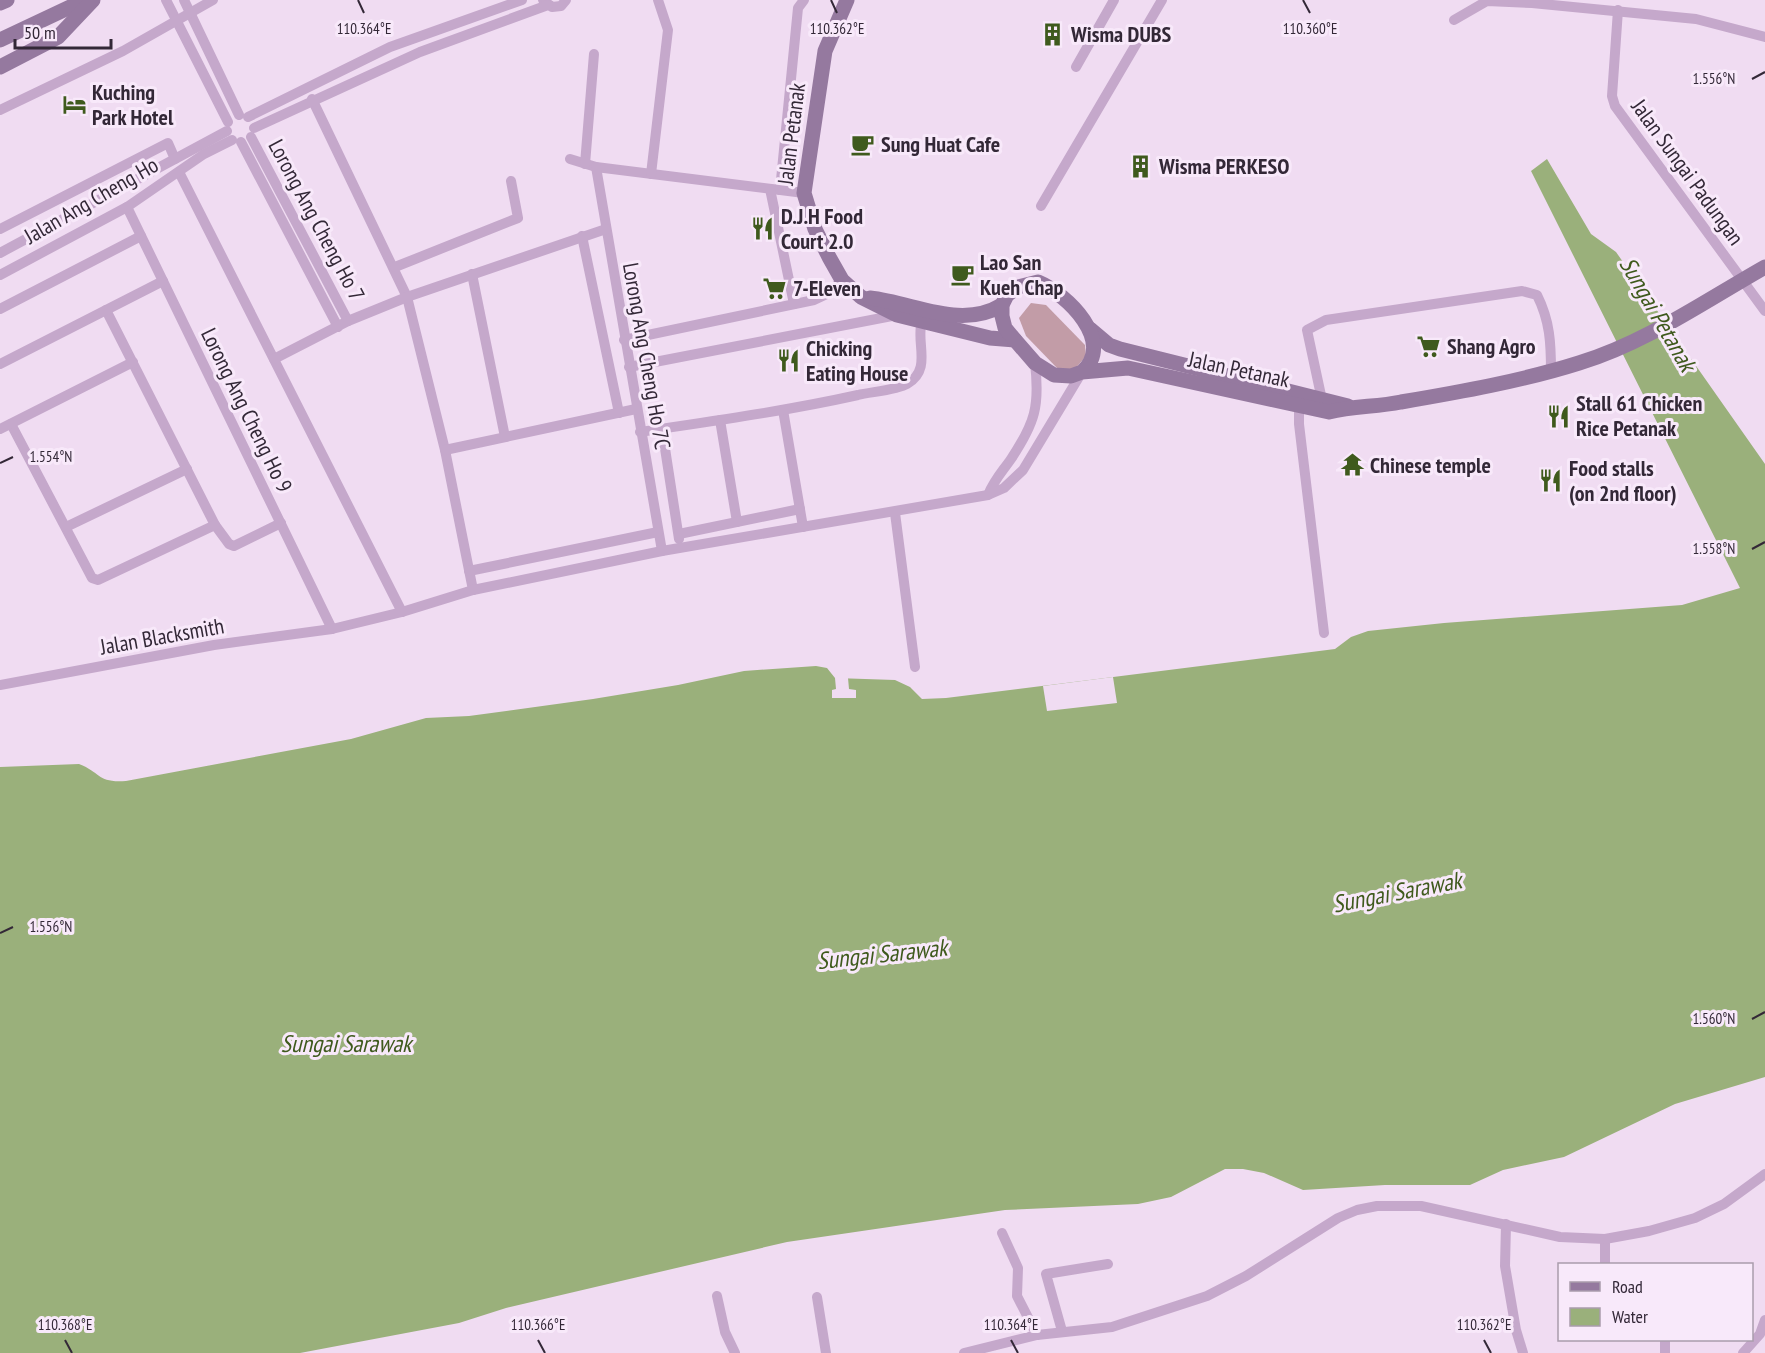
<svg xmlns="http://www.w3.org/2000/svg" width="1765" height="1353" font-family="'PT Sans Narrow',sans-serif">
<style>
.green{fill:#c29ca7}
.water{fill:#9ab07b}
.pier{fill:#f0dcf2}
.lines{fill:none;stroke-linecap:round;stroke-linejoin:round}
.street{stroke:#c5a8cb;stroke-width:10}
.secondary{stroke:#95799f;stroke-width:15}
.ticks{fill:none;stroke:#332837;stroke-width:2}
.labels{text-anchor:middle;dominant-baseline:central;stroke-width:6;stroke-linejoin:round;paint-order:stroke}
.poi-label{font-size:22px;font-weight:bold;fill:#332837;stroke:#f8e9fa;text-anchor:start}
.street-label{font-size:22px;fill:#332837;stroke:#f8e9fa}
.water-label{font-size:24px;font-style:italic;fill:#3f5a1d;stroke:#f8e9fa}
.ticks-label{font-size:15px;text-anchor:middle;fill:#332837;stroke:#f8e9fa;stroke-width:6;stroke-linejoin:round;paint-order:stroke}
</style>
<rect width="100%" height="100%" fill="#f0dcf2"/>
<!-- green -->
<path class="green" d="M1031,303L1046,305L1085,345L1086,356L1074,370L1058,369L1026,336L1019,318Z"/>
<!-- water -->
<path class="water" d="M1547,159L1591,234L1616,252L1765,464V1077L1675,1104L1564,1157L1503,1170L1470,1185H1385L1303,1190L1264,1173L1243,1169H1225L1171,1197L1138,1204L1005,1210L787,1242L506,1308L459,1323L300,1353H0V767L79,764C102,773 97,783 126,781L351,739L426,718L469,716L593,699L678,685L744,671L816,666L827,668L835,678L895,680L910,687L922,699L946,698L1335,649L1351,637L1368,631L1444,623L1682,605L1740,588L1531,171Z"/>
<!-- pier -->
<g class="pier">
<path d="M1113,677L1117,703L1047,711L1043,686Z"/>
<path d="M835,678H848L849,689L856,690V698H832V690L836,689Z"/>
</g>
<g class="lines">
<!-- street -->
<g class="street">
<path d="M166,0L228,122"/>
<path d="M184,0L239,115"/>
<path d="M543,0L552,7L561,6L566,0"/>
<path d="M1618,10L1612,96L1615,106L1765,311"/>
<path d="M1454,20L1487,1L1532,3L1696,19L1765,37"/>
<path d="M1076,67L1114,0"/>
<path d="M312,99L407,297L445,450L473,590"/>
<path d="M0,110L123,51L213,0"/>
<path d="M248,117L390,47L522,0"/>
<path d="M254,128L420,52L548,5"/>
<path d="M251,137L348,321"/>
<path d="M241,142L338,327"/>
<path d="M570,159L596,167L804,193"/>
<path d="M585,164L594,54"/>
<path d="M596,167L662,551"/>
<path d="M179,172L402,612"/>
<path d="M651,174L668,30L658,0"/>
<path d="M770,189L794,304"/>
<path d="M780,190L798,8L804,0"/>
<path d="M1041,206L1162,0"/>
<path d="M127,207L332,629"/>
<path d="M0,229L168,143L175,159"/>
<path d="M582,236L619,413"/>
<path d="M0,253L227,131"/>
<path d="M395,267L518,218L511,181"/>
<path d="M472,274L505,437"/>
<path d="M0,275L127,207L204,154L232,140"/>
<path d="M0,309L141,236"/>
<path d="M106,310L215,525L229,544L234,546L281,523"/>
<path d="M624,340L814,300L829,293L842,280"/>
<path d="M274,359L348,321L407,297L606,229"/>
<path d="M0,364L163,281"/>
<path d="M629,367L897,315"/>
<path d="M1322,400L1307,330L1326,320L1522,291L1537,295C1550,321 1551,343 1551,372"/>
<path d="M1299,406V424L1324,633"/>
<path d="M783,410L803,527"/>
<path d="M720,420L737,522"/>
<path d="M11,424L92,578L98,580L215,525"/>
<path d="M0,429L133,362"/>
<path d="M662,429L679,539"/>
<path d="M640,432C713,421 786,411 858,395C870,392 897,390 907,384C933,369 915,342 922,321"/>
<path d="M445,450L636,409"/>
<path d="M988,495C994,480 1002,472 1011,459C1035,423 1040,406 1035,363"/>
<path d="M895,513L915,667"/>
<path d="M66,527L187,469"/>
<path d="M679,534L800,509"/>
<path d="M469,571L658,532"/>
<path d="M0,685L214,645L332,629L402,612L473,590L662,551L988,495L1004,488L1023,470L1082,372"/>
<path d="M1506,1224L1505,1266L1516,1330L1523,1353"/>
<path d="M1002,1233L1018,1268L1017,1296L1037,1335"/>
<path d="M1605,1239V1264"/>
<path d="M717,1296L725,1332L735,1353"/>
<path d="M817,1297L826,1353"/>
<path d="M1062,1331L1046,1274L1108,1264"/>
<path d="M964,1353L1037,1335L1112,1327L1207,1296L1246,1276L1338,1218L1357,1210L1377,1206H1421L1560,1237L1605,1239L1649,1231L1695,1218L1724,1204L1765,1174"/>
<path d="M1665,1353V1340"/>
<path d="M1743,1353L1760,1334L1765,1320"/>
</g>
<!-- secondary -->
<g class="secondary">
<path d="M847,0L825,51L804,193L815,229L829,257L842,280L861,297L897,315L990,338L1015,340"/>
<path d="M0,3L7,0"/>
<path d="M0,40L85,0"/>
<path d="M0,67L58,37L93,0"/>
<path d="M870,298C915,303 961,330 1002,305"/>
<path d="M1090,329L1109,345L1120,349L1348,406"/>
<path d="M1082,372C1116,342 1067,294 1038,282L1018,287L1007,295L1002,305V316L1005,328L1015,340L1035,363L1054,375L1071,376L1082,372L1128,368L1329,412C1353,406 1376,407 1401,402C1460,392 1522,381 1579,363C1645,343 1705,301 1765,267"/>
</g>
</g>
<!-- ticks -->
<path class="ticks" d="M358,0L364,13M831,0L837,13M1303,0L1310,13M1752,79L1765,72M0,463L13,457M1752,549L1765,542M0,933L13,927M1752,1019L1765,1012M65,1340L72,1353M538,1340L545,1353M1011,1340L1018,1353M1484,1340L1491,1353"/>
<!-- icons -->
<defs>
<symbol id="building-bare" viewBox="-9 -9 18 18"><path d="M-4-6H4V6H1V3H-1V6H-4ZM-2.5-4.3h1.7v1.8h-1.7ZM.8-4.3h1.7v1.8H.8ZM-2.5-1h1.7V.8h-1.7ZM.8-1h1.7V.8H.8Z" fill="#3f5a1d" stroke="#f8e9fa" stroke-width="2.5" paint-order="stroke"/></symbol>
<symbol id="hotel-bare" viewBox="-9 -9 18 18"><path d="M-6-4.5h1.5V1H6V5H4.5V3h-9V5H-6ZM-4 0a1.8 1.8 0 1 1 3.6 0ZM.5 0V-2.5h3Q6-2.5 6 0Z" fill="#3f5a1d" stroke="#f8e9fa" stroke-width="2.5" paint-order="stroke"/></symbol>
<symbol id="cafe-bare" viewBox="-9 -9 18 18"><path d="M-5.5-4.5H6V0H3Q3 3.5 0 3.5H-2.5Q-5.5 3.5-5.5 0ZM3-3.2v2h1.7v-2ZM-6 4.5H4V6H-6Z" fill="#3f5a1d" stroke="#f8e9fa" stroke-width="2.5" paint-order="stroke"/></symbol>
<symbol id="restaurant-bare" viewBox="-9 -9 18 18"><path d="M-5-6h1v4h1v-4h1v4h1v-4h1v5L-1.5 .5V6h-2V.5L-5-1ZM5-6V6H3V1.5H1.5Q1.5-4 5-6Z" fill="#3f5a1d" stroke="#f8e9fa" stroke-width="2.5" paint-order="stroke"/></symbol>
<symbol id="supermarket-bare" viewBox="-9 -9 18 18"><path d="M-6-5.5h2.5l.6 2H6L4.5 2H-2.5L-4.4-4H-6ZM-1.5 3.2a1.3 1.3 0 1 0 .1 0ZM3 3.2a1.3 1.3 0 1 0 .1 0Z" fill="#3f5a1d" stroke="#f8e9fa" stroke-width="2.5" paint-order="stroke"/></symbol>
<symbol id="temple-bare" viewBox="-9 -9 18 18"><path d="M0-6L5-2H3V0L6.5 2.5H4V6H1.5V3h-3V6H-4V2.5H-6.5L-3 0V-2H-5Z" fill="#3f5a1d" stroke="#f8e9fa" stroke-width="2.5" paint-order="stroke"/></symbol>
</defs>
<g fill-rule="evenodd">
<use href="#building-bare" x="1036" y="18" width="33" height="33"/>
<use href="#hotel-bare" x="58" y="88" width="33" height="33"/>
<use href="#cafe-bare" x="846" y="128" width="33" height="33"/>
<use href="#building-bare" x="1124" y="150" width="33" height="33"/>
<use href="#restaurant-bare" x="746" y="212" width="33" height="33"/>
<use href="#cafe-bare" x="946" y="258" width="33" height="33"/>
<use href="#supermarket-bare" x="758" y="272" width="33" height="33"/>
<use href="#supermarket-bare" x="1412" y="330" width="33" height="33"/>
<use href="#restaurant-bare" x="772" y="344" width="33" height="33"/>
<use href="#restaurant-bare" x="1542" y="400" width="33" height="33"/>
<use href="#temple-bare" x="1336" y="448" width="33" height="33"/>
<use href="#restaurant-bare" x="1534" y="464" width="33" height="33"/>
</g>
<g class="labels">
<!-- poi labels -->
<g class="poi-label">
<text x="1071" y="34">Wisma DUBS</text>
<text x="92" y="92">Kuching<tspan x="92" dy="25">Park Hotel</tspan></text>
<text x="881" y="144">Sung Huat Cafe</text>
<text x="1159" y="166">Wisma PERKESO</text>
<text x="781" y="216">D.J.H Food<tspan x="781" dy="25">Court 2.0</tspan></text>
<text x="980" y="262">Lao San<tspan x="980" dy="25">Kueh Chap</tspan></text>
<text x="793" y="288">7-Eleven</text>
<text x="1447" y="346">Shang Agro</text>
<text x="806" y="348">Chicking<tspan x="806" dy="25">Eating House</tspan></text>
<text x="1576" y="403">Stall 61 Chicken<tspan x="1576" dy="25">Rice Petanak</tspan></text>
<text x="1370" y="465">Chinese temple</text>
<text x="1569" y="468">Food stalls<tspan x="1569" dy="25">(on 2nd floor)</tspan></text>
</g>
<!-- street labels -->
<g class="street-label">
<text transform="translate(791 134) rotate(-83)">Jalan Petanak</text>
<text transform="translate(1688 172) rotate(54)">Jalan Sungai Padungan</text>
<text transform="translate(91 200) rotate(-30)">Jalan Ang Cheng Ho</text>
<text transform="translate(317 220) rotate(62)">Lorong Ang Cheng Ho 7</text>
<text transform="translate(647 356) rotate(80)">Lorong Ang Cheng Ho 7C</text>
<text transform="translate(1239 369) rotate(12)">Jalan Petanak</text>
<text transform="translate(247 410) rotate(64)">Lorong Ang Cheng Ho 9</text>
<text transform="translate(162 636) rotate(-10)">Jalan Blacksmith</text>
</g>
<!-- water labels -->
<g class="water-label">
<text transform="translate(1658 314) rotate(60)">Sungai Petanak</text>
<text transform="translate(1397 892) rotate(-11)">Sungai Sarawak</text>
<text transform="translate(882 954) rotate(-6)">Sungai Sarawak</text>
<text x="346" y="1043">Sungai Sarawak</text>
</g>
</g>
<g class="ticks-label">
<text x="364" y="34">110.364°E</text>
<text x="837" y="34">110.362°E</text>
<text x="1310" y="34">110.360°E</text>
<text x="1714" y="84">1.556°N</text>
<text x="51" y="462">1.554°N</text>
<text x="1714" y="554">1.558°N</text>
<text x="51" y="932">1.556°N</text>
<text x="1714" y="1024">1.560°N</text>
<text x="65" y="1330">110.368°E</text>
<text x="538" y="1330">110.366°E</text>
<text x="1011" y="1330">110.364°E</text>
<text x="1484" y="1330">110.362°E</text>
</g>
<!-- legend -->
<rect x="1558" y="1263" width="195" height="78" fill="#f8e9fa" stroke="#a99cac" stroke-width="1.5"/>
<rect x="1570" y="1282" width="30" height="9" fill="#95799f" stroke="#a99cac" stroke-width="1.5"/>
<text x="1612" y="1293" font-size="18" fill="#332837">Road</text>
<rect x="1570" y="1308" width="30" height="18" fill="#9ab07b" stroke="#a99cac" stroke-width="1.5"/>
<text x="1612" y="1323" font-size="18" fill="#332837">Water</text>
<!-- scale -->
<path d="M15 39v9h96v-9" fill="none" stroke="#332837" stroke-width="3"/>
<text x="24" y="39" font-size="18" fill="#332837" stroke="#f8e9fa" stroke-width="4.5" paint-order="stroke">50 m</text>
</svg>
